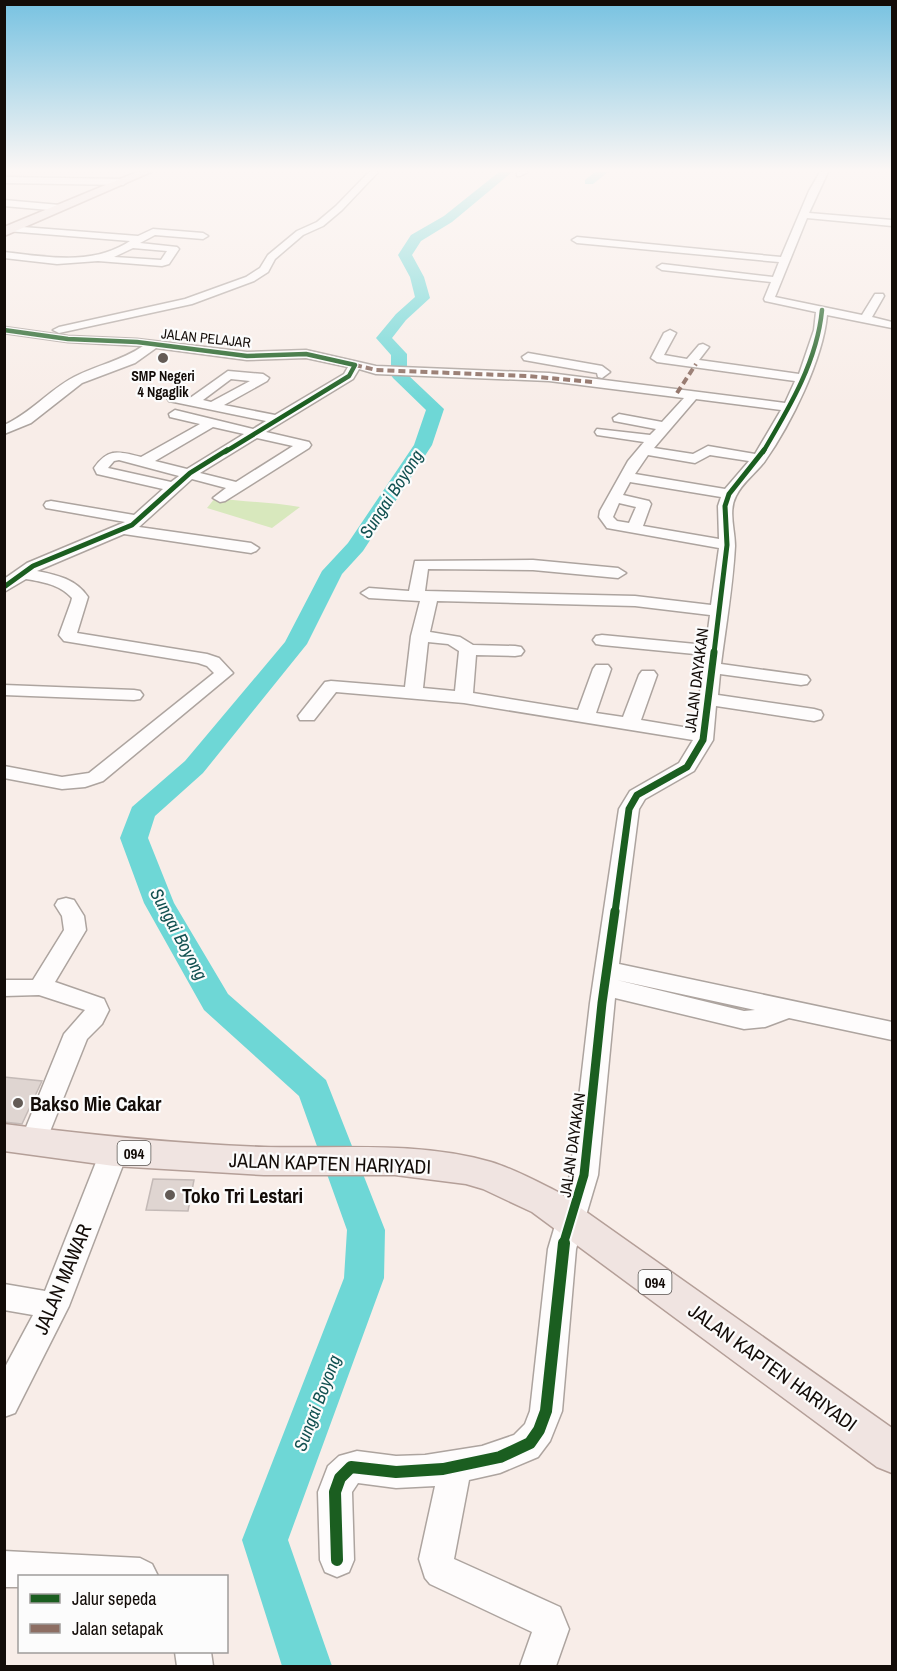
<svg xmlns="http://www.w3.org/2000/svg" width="897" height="1671" font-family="'Archivo Narrow',sans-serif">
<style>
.green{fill:#d8e8bd}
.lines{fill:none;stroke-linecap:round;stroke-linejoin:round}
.river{fill:#6ed7d6;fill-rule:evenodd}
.building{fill:#dfd5d1;stroke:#c4bab7;stroke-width:1.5}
.minor-casing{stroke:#ada49f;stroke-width:3}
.major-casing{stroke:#b49f98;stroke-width:3}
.minor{fill:#fefcfc;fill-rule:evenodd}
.major{fill:#f0e4e1;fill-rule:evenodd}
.quiet{stroke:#8d6e63;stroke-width:4;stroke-dasharray:7 4;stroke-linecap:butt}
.cycleway-far4-casing{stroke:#fcfcfc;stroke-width:7}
.cycleway-far3-casing{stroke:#fcfcfc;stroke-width:8}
.cycleway-far2-casing{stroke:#fcfcfc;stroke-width:10}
.cycleway-far1-casing{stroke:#fcfcfc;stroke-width:13}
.cycleway-casing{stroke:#fcfcfc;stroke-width:16}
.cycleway-far4{stroke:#1b5e20;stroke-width:4.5}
.cycleway-far3{stroke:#1b5e20;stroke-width:5}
.cycleway-far2{stroke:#1b5e20;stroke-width:7}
.cycleway-far1{stroke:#1b5e20;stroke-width:9}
.cycleway{stroke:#1b5e20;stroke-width:12}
.poi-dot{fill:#635b56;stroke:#fcfcfc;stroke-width:2}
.labels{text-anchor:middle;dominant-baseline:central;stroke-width:4.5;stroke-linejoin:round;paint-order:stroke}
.far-street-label{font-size:14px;fill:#130c08;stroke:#fcfcfc}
.far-poi-label{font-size:14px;font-weight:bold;fill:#130c08;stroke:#fcfcfc}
.shield{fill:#fcfcfc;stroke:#595451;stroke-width:1.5}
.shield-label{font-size:15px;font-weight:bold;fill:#130c08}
.street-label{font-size:16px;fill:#130c08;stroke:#fcfcfc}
.water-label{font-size:18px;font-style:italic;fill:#125151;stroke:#fcfcfc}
.near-poi-label{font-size:20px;font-weight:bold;fill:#130c08;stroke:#fcfcfc;text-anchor:start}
.near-street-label{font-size:20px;fill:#130c08;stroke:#fcfcfc}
</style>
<rect width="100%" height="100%" fill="#f8ede8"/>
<!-- green -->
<path class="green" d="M215,498C244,502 272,502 300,507L272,528L207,508Z"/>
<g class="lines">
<!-- river -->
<g class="river">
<path d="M499,172H512L452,222L421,241L412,255L424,277L430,298L406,320L392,338L407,354V374L444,409L432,445L363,551L342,574L307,644L203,773L155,816L148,838L174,903L228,994L326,1080L385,1230L384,1278L288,1540L332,1666H282L242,1540L344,1278L347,1230L299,1096L204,1010L144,903L120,838L132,807L185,761L285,642L322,571L348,543L414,445L426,410L393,378L391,375V355L376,338L396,314L415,297L410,277L398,255L411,235L444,216Z"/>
<path d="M595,172H608L593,184H585V180Z"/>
</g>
</g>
<!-- building -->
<g class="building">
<path d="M4,1077L42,1081L22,1124L4,1122Z"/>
<path d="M153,1179L194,1180L188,1211L146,1210Z"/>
</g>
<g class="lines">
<defs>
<g id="minor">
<path d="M369,172H378L342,210L323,226L303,235L275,259L268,272L254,281L192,304L59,333L53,330L59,327L185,299L246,277L260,268L268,255L297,231L317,222L336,206Z"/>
<path d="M517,172H528L520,176H517Z"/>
<path d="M820,172H828L809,213L892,220V226L807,218L775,297L862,315L875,294H883L884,296L872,317L892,322V328L827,315C823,359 791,424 765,461C756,473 742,483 736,496C728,511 735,530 735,546C733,585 726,625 721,664L801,675L807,676L810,680L807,684L801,685L720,674L718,695L814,709L821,711L823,715L821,719L814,721L716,706L713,740L694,771L645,799L639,809L619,964L892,1022V1040L789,1018L765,1027L744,1029L615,998L598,1175L576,1249L562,1411L550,1441L538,1457L500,1473L469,1480L454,1559L560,1607L569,1629L556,1666H520L532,1632L430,1584L425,1578L419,1559L435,1486L396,1488L358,1483L352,1492L354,1560L349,1572L337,1577L325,1572L320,1560L318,1492L328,1466L339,1456L357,1451L396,1456L425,1455L482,1446L514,1435L525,1424L530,1411L548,1249L570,1175L590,1003L619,809L630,791L679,763L693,740L464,703L336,692L314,720H300L298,716L325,682L331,681L405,687L411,636L420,601L369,598L361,593L369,588L409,591L415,561L533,560L618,568L626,573L618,578L533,570L428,569L425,591L635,596L711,605L719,548L607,528L599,517L600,511L628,461L644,442L597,435L595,432L597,429L650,435L656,429L614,421L613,418L619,414L662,422L684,398L549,381L376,374L359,369L353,379L266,432L309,442L311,445L309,448L225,501L220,502L213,498L226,488L192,479L139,527L251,543L259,548L256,551L251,553L124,534L37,571C57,575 76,579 88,597L77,633L207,654L219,658L233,673L103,781L85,787L62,789L4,778V766L62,777L89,773L214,673L207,666L198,663L64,641L59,635L71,602L72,598C59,584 43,582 26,579L4,592V579L27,563L125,522L46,508L44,505L46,502L51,501L134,515L163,489L97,474L94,468C109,447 119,452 141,457L200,424L170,417L169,414L175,410L253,429L266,421L169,401L167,398L169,395L190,398L228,371L263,374L269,378L267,381L224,405L275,415L344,374L348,367L306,358L247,360L156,348L135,363L82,383L31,423L4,434V425C31,413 49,390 74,377C97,365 121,361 143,346L68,342L4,333V327L68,336L137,339L247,352L306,350L376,366L549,373L785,403L795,381L657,362L651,358L664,333L670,330L676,333L664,355L687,359L699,345L703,344L709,347L699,360L799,374L814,330L816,312L765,301L764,299L771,282L662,270L657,267L662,264L773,277L779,262L577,243L572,240L577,237L781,257L809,191ZM231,379L250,381L211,402L203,400ZM696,399L781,410L755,454L708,446L693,454L654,448ZM213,427L244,434L187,469L155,461ZM257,438L293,446L236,482L200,473ZM648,455L695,463L710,455L749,461L725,489L635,474ZM119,460L179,476L171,482L108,468L114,461ZM630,482L721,497L718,506L719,539L643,526L651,504L649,501L623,495ZM619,503L636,507L629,523L617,521L613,517ZM437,601L635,606L710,615L706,645L602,635L596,636L593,640L596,644L602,645L705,655L695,729L641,720L657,675L654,671H642L639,675L623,717L596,713L611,669L608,665H596L593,669L578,710L473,693L476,655L515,656L521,655L524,651L521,647L515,646L473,645L460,637L430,632ZM428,642L448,644L459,651L455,691L423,688ZM617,980L755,1010L744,1011Z"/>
<path d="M4,177L123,179L127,182L123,185L4,183Z"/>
<path d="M4,200L60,205L64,208L60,211L4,206Z"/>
<path d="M10,226L138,236L153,229L203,233L208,236L203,239L155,235L140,243L177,247L179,249L169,264L162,266L98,261L57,264L4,258V252C47,257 92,266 130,241L7,231L5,229ZM133,248L167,251L161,260L114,257Z"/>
<path d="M528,353L602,366L610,372L602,378L598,377L597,373L524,360L522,357Z"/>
<path d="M4,685L134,690L140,691L143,695L140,699L134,700L4,695Z"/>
<path d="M66,898L74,900L84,916L86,930L55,982L104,999L109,1010L102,1024L87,1039L43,1149L33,1153L23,1149L20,1142L64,1034L85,1010L39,995L4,996V980H33L64,930L62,916L55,905L58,900Z"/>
<path d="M114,1141L124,1144L128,1152L69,1306L15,1413L4,1417V1369L33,1315L4,1310V1284L45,1291L100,1152L104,1144Z"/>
<path d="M4,1551L140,1558L152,1564L158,1576H20V1587H4Z"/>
<path d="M175,1652H211L213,1666H177Z"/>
</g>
<g id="major">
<path d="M137,172H151L4,236V227Z"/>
<path d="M4,1124C91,1135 177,1144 264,1147C340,1149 417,1141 491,1162C514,1169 536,1181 558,1192L892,1428V1473L877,1467L532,1212L483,1189L466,1184L395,1175H264L114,1166L4,1151Z"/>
</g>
</defs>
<!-- minor casing -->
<use href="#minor" class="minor-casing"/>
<!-- major casing -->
<use href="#major" class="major-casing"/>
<!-- minor -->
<use href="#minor" class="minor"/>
<!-- major -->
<use href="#major" class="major"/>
<!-- quiet -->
<g class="quiet">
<path d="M355,365L376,370L528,376L592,382"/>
<path d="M677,393L696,364"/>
</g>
<defs>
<g id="cycleway-far4">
<path d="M4,330L68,339L137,342L247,356L306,354L355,365L349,376L225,452"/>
<path d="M763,452C789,408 817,362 822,310"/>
</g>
<g id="cycleway-far3">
<path d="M4,587L33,566L132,525L190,473L227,450"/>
<path d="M714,653L727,545L725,506L729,494L764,450"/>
</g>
<path id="cycleway-far2" d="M615,912L629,809L637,795L687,767L703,740L714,652"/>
<path id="cycleway-far1" d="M563,1245L584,1175L602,1003L615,911"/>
<path id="cycleway" d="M337,1560L335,1492L340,1478L351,1467L396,1472L443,1469L500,1457L530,1443L539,1430L546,1411L564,1243"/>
</defs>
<!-- cycleway-far4 casing -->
<use href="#cycleway-far4" class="cycleway-far4-casing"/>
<!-- cycleway-far3 casing -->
<use href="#cycleway-far3" class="cycleway-far3-casing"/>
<!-- cycleway-far2 casing -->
<use href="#cycleway-far2" class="cycleway-far2-casing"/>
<!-- cycleway-far1 casing -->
<use href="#cycleway-far1" class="cycleway-far1-casing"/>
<!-- cycleway casing -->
<use href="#cycleway" class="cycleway-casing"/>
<!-- cycleway-far4 -->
<use href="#cycleway-far4" class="cycleway-far4"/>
<!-- cycleway-far3 -->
<use href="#cycleway-far3" class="cycleway-far3"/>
<!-- cycleway-far2 -->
<use href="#cycleway-far2" class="cycleway-far2"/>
<!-- cycleway-far1 -->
<use href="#cycleway-far1" class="cycleway-far1"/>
<!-- cycleway -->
<use href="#cycleway" class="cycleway"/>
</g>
<!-- sky -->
<linearGradient id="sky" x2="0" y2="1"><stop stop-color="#77c2e1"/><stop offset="0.42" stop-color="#fcf7f5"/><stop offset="1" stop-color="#fcf7f5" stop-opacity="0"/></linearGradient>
<rect width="897" height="406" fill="url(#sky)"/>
<!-- markers -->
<g class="poi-dot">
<circle cx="163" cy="358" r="6"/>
<circle cx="18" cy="1103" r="6"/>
<circle cx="170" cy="1195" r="6"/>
</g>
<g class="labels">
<!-- far-street labels -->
<g class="far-street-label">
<text transform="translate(206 338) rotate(6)">JALAN PELAJAR</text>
</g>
<!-- far-poi labels -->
<g class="far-poi-label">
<text x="163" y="376">SMP Negeri<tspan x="163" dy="16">4 Ngaglik</tspan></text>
</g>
<!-- shield labels -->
<g class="shield">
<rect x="117.5" y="1141" width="33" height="24" rx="4.5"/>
<rect x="638.5" y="1270" width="33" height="24" rx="4.5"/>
</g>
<g class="shield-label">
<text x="134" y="1153">094</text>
<text x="655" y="1282">094</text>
</g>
<!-- street labels -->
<g class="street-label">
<text transform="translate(696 680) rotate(-83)">JALAN DAYAKAN</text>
<text transform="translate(572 1145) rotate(-82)">JALAN DAYAKAN</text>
</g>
<!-- water labels -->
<g class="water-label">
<text transform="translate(391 494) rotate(-57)">Sungai Boyong</text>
<text transform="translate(179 934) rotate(62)">Sungai Boyong</text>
<text transform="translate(317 1403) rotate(-69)">Sungai Boyong</text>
</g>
<!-- near-poi labels -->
<g class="near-poi-label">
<text x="30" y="1103">Bakso Mie Cakar</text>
<text x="182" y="1195">Toko Tri Lestari</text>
</g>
<!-- near-street labels -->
<g class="near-street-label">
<text transform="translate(330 1163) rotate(2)">JALAN KAPTEN HARIYADI</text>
<text transform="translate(62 1279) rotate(-67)">JALAN MAWAR</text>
<text transform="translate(773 1367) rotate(36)">JALAN KAPTEN HARIYADI</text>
</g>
</g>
<!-- border -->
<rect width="897" height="1671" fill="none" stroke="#130c08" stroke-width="12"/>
<!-- legend -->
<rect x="18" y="1575" width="210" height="78" fill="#fcfcfc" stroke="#9f9c9a" stroke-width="1.5"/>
<rect x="30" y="1594" width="30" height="9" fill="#1b5e20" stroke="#9f9c9a" stroke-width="1.5"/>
<text x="72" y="1605" font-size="18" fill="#130c08">Jalur sepeda</text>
<rect x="30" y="1624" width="30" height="9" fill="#8d6e63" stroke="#9f9c9a" stroke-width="1.5"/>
<text x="72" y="1635" font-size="18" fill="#130c08">Jalan setapak</text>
</svg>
